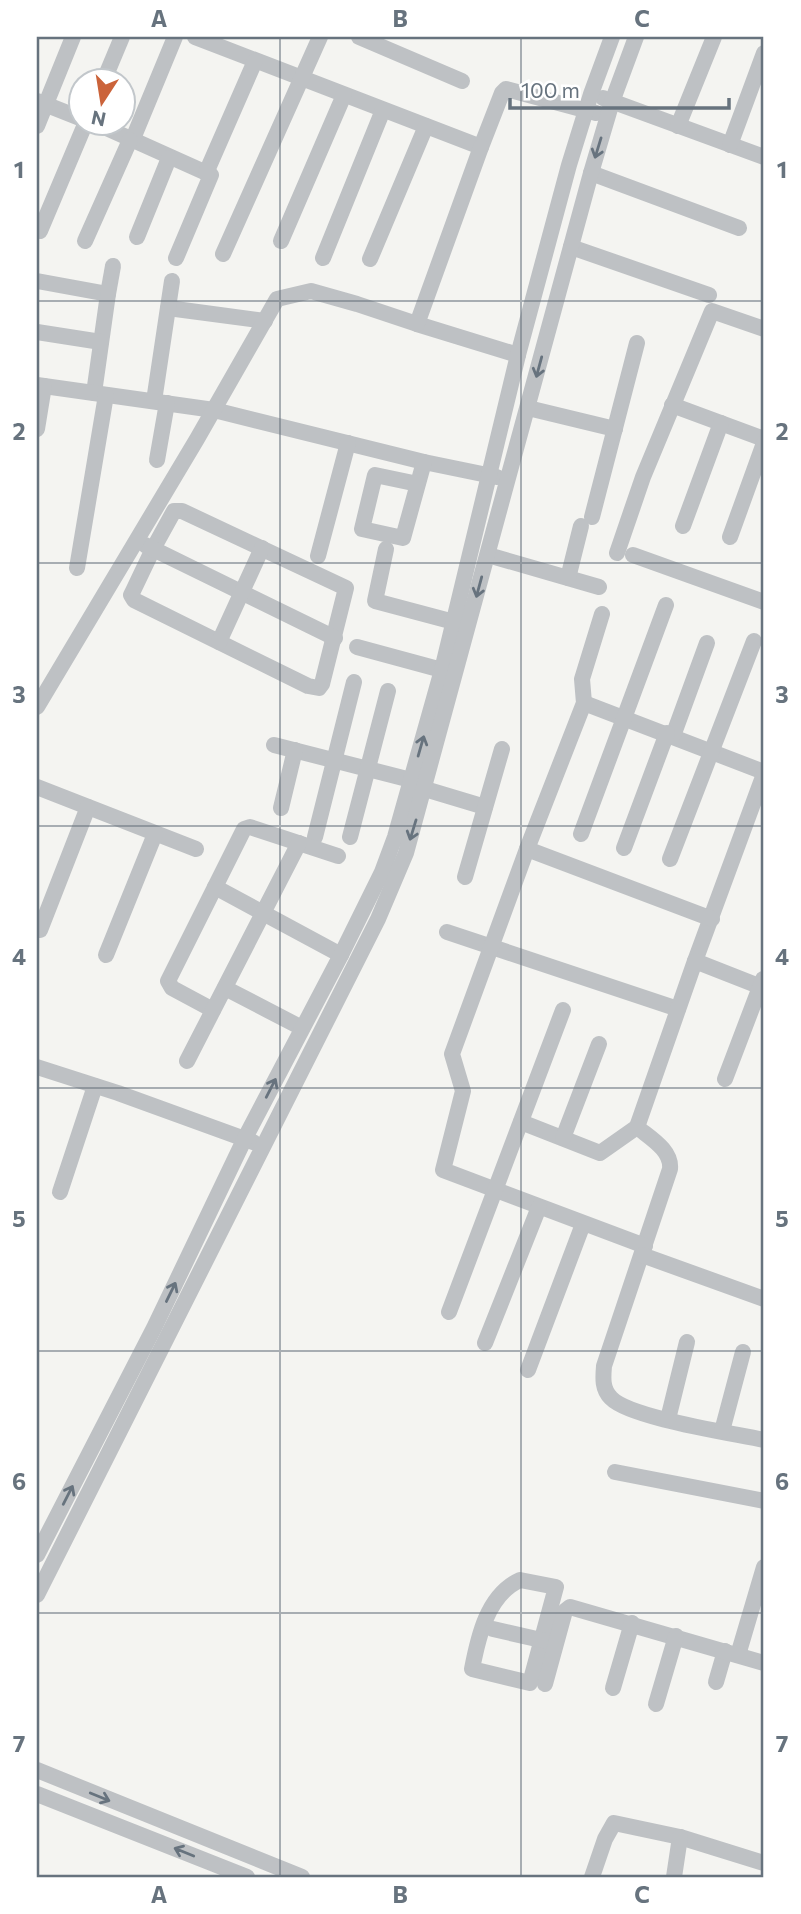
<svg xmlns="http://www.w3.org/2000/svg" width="801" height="1914" font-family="Commissioner,sans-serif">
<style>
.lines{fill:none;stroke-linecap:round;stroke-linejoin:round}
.minor{stroke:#bec1c4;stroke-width:16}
.oneway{stroke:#67737e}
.grid{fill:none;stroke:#67737e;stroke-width:2;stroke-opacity:0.55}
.neatline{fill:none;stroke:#67737e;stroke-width:2.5}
.grid-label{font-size:23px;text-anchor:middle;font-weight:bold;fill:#67737e}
</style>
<rect width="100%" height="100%" fill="#f4f4f1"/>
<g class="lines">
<!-- minor -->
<g class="minor">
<path d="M195,37L481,147L502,93L506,89L596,113"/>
<path d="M359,37L462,81"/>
<path d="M104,80L122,37"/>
<path d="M603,98L764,157"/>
<path d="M37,101L80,118"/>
<path d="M93,122L211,175L176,258"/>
<path d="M37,126L73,37"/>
<path d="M678,126L714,37"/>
<path d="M132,141L175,37"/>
<path d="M730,145L764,53"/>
<path d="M206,173L255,61"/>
<path d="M591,173L739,228"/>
<path d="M40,231L86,122"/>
<path d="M137,237L169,158"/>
<path d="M85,241L130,140"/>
<path d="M281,241L344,95"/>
<path d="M571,247L709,295"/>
<path d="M223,254L320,37"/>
<path d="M323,258L383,110"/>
<path d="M370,259L426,126"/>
<path d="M37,281L108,294L94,393"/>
<path d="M108,294L113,266"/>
<path d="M168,308L265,321"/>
<path d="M417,324L518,355"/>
<path d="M37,332L101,342"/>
<path d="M37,385L214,410L424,462L497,477"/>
<path d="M154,401L172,281"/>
<path d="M672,405L764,439"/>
<path d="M528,408L615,429"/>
<path d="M37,429L44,386"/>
<path d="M157,460L167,403"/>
<path d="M418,484L375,475L362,529L403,538L424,462"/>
<path d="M174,511H182L346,588L322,684L319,688L308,686L134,600L131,595L133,591L153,549Z"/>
<path d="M592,517L637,343"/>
<path d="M683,526L721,423"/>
<path d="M730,537L764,443"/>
<path d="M145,545L335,638"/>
<path d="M386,549L375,601L454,622"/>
<path d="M617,553L643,477L712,311L764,329"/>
<path d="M488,555L599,587"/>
<path d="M633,555L764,602"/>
<path d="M318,556L348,443"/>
<path d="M77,568L106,395"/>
<path d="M568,578L581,526"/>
<path d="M219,642L262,548"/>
<path d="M357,647L453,673"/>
<path d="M584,703L764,772"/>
<path d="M37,707L197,439L277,299L311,291L357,304L417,324L481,147"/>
<path d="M673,736L707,643"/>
<path d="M274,745L411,780"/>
<path d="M37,787L196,849"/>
<path d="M425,789L485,807"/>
<path d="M281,808L295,750"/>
<path d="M581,834L666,605"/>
<path d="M315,837L354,682"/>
<path d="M350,837L388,691"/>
<path d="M624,848L667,733"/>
<path d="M527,849L584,703L582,679L602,614"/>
<path d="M670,859L754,641"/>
<path d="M465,877L502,749"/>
<path d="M215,887L341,955"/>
<path d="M40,930L88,807"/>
<path d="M447,932L678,1009"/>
<path d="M106,955L155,834"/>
<path d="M695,961L764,774"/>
<path d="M225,988L302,1028"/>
<path d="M764,988L695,961L637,1127C650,1138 672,1150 670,1169L604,1366C603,1378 602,1389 611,1398C630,1418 732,1433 764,1440"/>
<path d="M213,1010L172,988L168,981L244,829L250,827L338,856"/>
<path d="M187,1061L299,843"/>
<path d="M37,1067L118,1093L253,1142"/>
<path d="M725,1079L763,979"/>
<path d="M521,1122L600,1153L637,1127"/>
<path d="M563,1138L599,1044"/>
<path d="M60,1192L95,1086"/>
<path d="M645,1246L443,1170L463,1091L452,1054L527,849L712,919"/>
<path d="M642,1255L764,1299"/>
<path d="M449,1312L563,1010"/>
<path d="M485,1343L539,1207"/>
<path d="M528,1370L583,1224"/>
<path d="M668,1419L687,1342"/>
<path d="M722,1431L743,1352"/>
<path d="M615,1472L764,1501"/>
<path d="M37,1555L154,1328L245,1138L341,955L382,872L395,837L442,670L518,355L569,165L591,94L612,37"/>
<path d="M520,1580L556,1587L530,1683L472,1669C478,1638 487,1595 520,1580Z"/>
<path d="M37,1595L378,919L406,853L591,173L612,102L636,37"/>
<path d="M493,1629L550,1642"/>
<path d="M738,1655L764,1567"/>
<path d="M716,1682L725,1651"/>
<path d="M545,1684L565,1611L570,1607L764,1663"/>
<path d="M613,1688L632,1623"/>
<path d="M656,1704L676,1636"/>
<path d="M37,1770L302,1877"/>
<path d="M37,1794L247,1877"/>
<path d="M592,1877L605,1839L614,1823L680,1837L764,1863"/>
<path d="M674,1877L680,1837"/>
</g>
</g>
<!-- one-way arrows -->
<defs><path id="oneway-shaft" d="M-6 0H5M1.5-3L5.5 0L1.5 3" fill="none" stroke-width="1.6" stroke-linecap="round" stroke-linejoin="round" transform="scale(1.75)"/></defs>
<g class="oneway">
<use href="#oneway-shaft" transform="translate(598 148) rotate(107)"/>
<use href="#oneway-shaft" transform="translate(539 367) rotate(105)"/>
<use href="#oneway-shaft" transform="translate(479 587) rotate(105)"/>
<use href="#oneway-shaft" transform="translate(421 746) rotate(-74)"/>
<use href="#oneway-shaft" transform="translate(413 830) rotate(107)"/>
<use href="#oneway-shaft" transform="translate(271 1088) rotate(-63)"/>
<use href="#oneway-shaft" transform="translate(171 1292) rotate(-64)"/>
<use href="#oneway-shaft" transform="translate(68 1495) rotate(-63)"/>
<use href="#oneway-shaft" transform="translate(100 1797) rotate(22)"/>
<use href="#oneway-shaft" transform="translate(184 1852) rotate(-158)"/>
</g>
<!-- grid -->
<path class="grid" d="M280,37V1877M521,37V1877M37,301H764M37,563H764M37,826H764M37,1088H764M37,1351H764M37,1613H764"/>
<!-- border -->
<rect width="801" height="1914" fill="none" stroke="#ffffff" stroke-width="77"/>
<!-- north arrow -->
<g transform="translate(102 102) rotate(192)"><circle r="33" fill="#ffffff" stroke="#c2c7cb" stroke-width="2"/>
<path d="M0-5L12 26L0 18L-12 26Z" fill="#cb633a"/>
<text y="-10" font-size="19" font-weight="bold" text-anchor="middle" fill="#67737e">N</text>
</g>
<!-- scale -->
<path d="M510 98v10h219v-10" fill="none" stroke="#67737e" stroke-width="3.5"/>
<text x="521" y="98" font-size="21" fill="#67737e" stroke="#ffffff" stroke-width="5" paint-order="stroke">100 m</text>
<rect x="38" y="38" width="724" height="1838" class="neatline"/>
<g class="grid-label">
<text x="159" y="27">A</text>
<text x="400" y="27">B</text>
<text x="642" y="27">C</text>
<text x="19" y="178">1</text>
<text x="782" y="178">1</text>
<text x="19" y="440">2</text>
<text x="782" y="440">2</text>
<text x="19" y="703">3</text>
<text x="782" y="703">3</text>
<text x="19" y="965">4</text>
<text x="782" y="965">4</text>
<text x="19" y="1227">5</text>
<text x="782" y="1227">5</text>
<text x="19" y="1490">6</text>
<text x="782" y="1490">6</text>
<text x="19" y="1752">7</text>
<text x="782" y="1752">7</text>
<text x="159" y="1903">A</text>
<text x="400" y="1903">B</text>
<text x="642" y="1903">C</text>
</g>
</svg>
